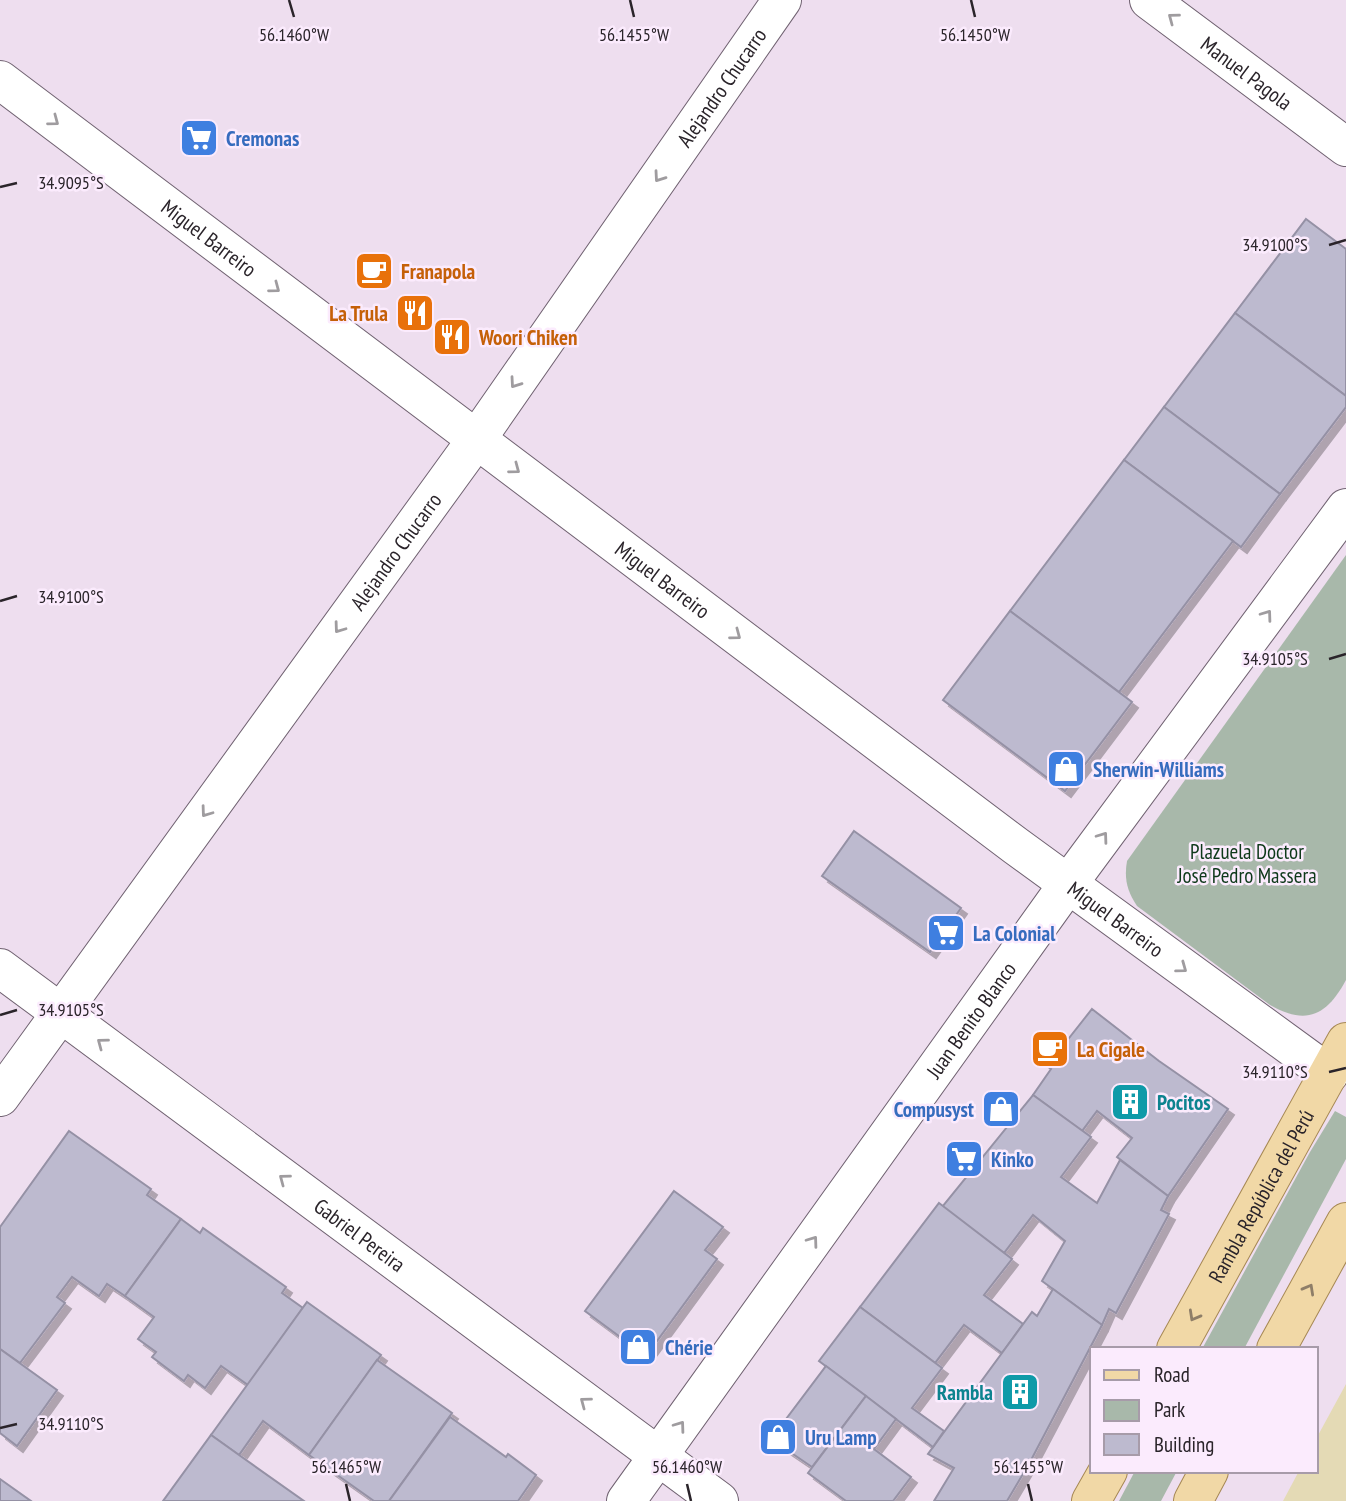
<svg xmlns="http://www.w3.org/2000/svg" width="1346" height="1501" font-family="'PT Sans Narrow',sans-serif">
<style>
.green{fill:#a8b8aa}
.sand{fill:#e4dab5}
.building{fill:#bdbacf;stroke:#9591a5;stroke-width:2;filter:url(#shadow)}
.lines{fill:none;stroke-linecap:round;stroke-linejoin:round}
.minor-casing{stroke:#706271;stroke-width:40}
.tertiary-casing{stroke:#706271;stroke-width:40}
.primary-casing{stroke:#a68854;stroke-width:40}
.minor{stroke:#fff;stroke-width:38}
.tertiary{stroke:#fff;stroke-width:38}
.primary{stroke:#f1d8a6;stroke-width:38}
.oneway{stroke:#9f9c9f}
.oneway2{stroke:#8e7e68}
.ticks{fill:none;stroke:#2a242a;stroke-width:2.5}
.labels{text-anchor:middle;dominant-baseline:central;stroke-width:5;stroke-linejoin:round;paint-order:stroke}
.street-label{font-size:21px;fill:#2a242a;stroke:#fbebfd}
.shop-label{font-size:21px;font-weight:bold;fill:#366cbe;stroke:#fbebfd;text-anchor:start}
.food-label{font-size:21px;font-weight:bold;fill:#c56008;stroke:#fbebfd;text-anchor:start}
.park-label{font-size:21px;fill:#0e391a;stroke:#fbebfd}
.culture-label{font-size:21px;font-weight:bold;fill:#0d838f;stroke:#fbebfd;text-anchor:start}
.ticks-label{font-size:18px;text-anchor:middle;fill:#2a242a;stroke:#fbebfd;stroke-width:5;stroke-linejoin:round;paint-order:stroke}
</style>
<defs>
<filter id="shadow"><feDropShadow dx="6" dy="6" stdDeviation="0" flood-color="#0004"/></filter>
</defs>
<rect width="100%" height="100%" fill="#eedeef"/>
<!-- green -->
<g class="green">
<path d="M1346,555V980C1327,1015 1307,1026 1270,1005L1137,906C1127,891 1124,879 1127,861Z"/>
<path d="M1335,1111L1346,1117V1159L1244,1349H1202L1310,1152Z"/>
<path d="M1135,1471H1177L1161,1501H1119Z"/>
</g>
<!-- sand -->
<path class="sand" d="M1346,1384V1501H1283L1299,1471H1316V1439Z"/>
<!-- building -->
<g class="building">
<path d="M1306,219L1346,249V396L1235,313Z"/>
<path d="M1235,313L1346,396V407L1280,494L1164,407Z"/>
<path d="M1164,407L1280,494L1241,547L1124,460Z"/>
<path d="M1124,460L1233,541L1119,692L1010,611Z"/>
<path d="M1010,611L1132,702L1065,791L943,700Z"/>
<path d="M854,831L961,908L930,952L822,876Z"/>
<path d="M1092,1009L1159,1061L1228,1109L1168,1196L1117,1157L1132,1138L1097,1111L1082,1131L1033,1095L1051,1069L1047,1066Z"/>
<path d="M1033,1095L1091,1137L1061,1177L1097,1203L1120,1160L1168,1196L1161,1210L1169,1214L1116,1313L1109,1309L1102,1325L1042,1281L1065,1241L1033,1215L1004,1253L942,1207Z"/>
<path d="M69,1131L151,1189L147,1195L181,1219L125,1296L107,1284L99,1296L72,1277L57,1297L65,1303L20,1363L0,1349V1227Z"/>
<path d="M674,1191L723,1227L705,1250L717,1259L646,1356L585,1311Z"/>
<path d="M939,1203L1012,1259L984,1295L1023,1324L1002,1353L964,1325L935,1363L860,1307Z"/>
<path d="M181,1219L200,1233L203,1228L286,1287L282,1293L303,1308L248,1385L221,1366L205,1388L188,1375L184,1381L152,1357L156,1352L138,1339L154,1317L125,1296Z"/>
<path d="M1053,1289L1102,1325L1030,1462L1007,1501H934L954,1468L928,1454L1032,1312L1037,1316Z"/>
<path d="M307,1302L381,1355L309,1455L263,1421L239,1455L211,1435Z"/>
<path d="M860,1307L942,1368L912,1408L944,1431L933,1447L819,1361Z"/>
<path d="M0,1349L57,1390L17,1446L0,1433Z"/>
<path d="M377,1360L452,1413L389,1501H374L309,1455Z"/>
<path d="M826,1366L866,1396L812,1467L771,1439Z"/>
<path d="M866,1396L896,1419L874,1449L911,1477L893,1501H846L808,1473Z"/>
<path d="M450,1417L506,1457L508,1454L536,1475L518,1501H389Z"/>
<path d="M211,1435L239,1455L304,1501H163Z"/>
<path d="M0,1479L31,1501H0Z"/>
</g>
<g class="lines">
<defs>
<g id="minor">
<path id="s1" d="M1149,0L1346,147"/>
<path id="s2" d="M0,80L1016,846L1329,1074"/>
<path id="s3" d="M0,968L719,1501"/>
<path id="s4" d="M0,1097L476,440L782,0"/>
</g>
<g id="tertiary">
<path id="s5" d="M626,1501L1068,884L1346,508"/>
</g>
<g id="primary">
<path id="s6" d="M1176,1349L1346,1042"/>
<path d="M1276,1349L1346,1222"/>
<path d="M1091,1501L1108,1471"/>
<path d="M1193,1501L1209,1471"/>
</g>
</defs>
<!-- minor casing -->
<use href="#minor" class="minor-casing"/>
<!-- tertiary casing -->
<use href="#tertiary" class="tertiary-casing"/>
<!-- primary casing -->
<use href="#primary" class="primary-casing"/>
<!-- minor -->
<use href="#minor" class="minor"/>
<!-- tertiary -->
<use href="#tertiary" class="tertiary"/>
<!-- primary -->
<use href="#primary" class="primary"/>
</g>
<!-- one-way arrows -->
<defs><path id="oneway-chevron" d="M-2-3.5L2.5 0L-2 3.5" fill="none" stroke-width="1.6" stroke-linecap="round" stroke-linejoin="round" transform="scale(1.75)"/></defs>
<g class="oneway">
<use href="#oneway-chevron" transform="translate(1173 18) rotate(-143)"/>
<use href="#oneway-chevron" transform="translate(54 121) rotate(37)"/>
<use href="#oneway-chevron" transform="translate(659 177) rotate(125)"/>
<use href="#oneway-chevron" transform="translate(275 288) rotate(37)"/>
<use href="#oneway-chevron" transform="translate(515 383) rotate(125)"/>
<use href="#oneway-chevron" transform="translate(515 469) rotate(37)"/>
<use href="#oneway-chevron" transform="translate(1267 615) rotate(-54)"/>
<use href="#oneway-chevron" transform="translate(339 628) rotate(126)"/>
<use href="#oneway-chevron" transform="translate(736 635) rotate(37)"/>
<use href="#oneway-chevron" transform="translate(206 812) rotate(126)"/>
<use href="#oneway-chevron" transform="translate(1103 837) rotate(-54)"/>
<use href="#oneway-chevron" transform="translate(1182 968) rotate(36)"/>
<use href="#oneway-chevron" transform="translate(102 1043) rotate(-143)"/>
<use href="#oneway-chevron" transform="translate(284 1179) rotate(-143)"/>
<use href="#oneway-chevron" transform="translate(813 1241) rotate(-54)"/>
<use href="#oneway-chevron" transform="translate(585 1402) rotate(-143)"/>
<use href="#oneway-chevron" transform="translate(680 1426) rotate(-54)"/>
</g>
<g class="oneway2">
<use href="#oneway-chevron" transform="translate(1309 1289) rotate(-61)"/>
<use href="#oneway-chevron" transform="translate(1194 1316) rotate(119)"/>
</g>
<!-- ticks -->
<path class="ticks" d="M289,0L294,17M630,0L634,17M971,0L975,17M0,187L17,183M1329,245L1346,240M0,601L17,596M1329,659L1346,654M0,1015L17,1010M1329,1072L1346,1068M0,1428L17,1424M346,1484L350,1501M687,1484L691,1501M1028,1484L1032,1501"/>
<!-- icons -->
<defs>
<symbol id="supermarket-square" viewBox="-11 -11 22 22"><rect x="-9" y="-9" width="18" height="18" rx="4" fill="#3f7fe0" stroke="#fbebfd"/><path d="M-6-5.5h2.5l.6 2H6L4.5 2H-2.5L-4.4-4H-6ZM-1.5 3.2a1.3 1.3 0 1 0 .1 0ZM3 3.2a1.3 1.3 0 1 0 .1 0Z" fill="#fff"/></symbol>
<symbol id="cafe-square" viewBox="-11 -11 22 22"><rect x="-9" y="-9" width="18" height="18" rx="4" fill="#e8710a" stroke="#fbebfd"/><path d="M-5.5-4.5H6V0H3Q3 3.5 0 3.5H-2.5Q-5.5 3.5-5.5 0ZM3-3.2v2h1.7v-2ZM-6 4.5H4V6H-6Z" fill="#fff"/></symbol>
<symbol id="restaurant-square" viewBox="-11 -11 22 22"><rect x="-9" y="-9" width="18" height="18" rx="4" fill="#e8710a" stroke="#fbebfd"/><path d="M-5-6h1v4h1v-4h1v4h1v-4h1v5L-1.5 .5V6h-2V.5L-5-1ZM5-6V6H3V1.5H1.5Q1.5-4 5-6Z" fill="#fff"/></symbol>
<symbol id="shop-square" viewBox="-11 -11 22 22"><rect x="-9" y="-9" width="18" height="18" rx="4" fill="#3f7fe0" stroke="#fbebfd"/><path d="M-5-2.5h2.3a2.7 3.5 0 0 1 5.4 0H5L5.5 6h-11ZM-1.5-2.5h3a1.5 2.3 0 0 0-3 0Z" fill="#fff"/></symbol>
<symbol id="building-square" viewBox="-11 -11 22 22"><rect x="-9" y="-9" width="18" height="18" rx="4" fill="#0f9aa8" stroke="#fbebfd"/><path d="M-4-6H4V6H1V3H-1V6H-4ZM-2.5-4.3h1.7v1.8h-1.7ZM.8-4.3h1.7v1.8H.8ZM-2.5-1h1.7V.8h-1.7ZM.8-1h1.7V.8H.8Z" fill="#fff"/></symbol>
</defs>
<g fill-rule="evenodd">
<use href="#supermarket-square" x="177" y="116" width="44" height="44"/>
<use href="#cafe-square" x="352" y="249" width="44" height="44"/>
<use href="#restaurant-square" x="393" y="291" width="44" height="44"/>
<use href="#restaurant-square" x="430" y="315" width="44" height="44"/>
<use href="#shop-square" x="1044" y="747" width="44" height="44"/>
<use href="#supermarket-square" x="924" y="911" width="44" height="44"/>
<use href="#cafe-square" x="1028" y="1027" width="44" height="44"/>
<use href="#building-square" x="1108" y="1080" width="44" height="44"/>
<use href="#shop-square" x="979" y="1087" width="44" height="44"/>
<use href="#supermarket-square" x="942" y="1137" width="44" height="44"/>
<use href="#shop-square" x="616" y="1325" width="44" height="44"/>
<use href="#building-square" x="998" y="1370" width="44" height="44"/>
<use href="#shop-square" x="756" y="1415" width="44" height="44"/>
</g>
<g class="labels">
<!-- street labels -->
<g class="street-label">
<text stroke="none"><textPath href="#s1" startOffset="122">Manuel Pagola</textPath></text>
<text stroke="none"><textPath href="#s4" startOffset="1241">Alejandro Chucarro</textPath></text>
<text stroke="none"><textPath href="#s2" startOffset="262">Miguel Barreiro</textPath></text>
<text stroke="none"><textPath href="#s4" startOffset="674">Alejandro Chucarro</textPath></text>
<text stroke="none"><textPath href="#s2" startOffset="830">Miguel Barreiro</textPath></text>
<text stroke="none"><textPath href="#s2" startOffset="1396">Miguel Barreiro</textPath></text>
<text stroke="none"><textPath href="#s5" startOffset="592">Juan Benito Blanco</textPath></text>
<text stroke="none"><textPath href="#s6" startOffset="175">Rambla República del Perú</textPath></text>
<text stroke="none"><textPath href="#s3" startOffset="448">Gabriel Pereira</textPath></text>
</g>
<!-- shop labels -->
<g class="shop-label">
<text x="226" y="138">Cremonas</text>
<text x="1093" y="769">Sherwin-Williams</text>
<text x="973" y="933">La Colonial</text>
<text x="974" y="1109" text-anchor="end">Compusyst</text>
<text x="991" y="1159">Kinko</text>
<text x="665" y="1347">Chérie</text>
<text x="805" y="1437">Uru Lamp</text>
</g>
<!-- food labels -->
<g class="food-label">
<text x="401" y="271">Franapola</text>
<text x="388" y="313" text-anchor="end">La Trula</text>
<text x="479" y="337">Woori Chiken</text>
<text x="1077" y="1049">La Cigale</text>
</g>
<!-- park labels -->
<g class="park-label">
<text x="1247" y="851">Plazuela Doctor<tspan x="1247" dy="24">José Pedro Massera</tspan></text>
</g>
<!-- culture labels -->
<g class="culture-label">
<text x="1157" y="1102">Pocitos</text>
<text x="993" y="1392" text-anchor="end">Rambla</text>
</g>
</g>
<g class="ticks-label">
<text x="294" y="41">56.1460°W</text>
<text x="634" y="41">56.1455°W</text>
<text x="975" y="41">56.1450°W</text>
<text x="71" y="189">34.9095°S</text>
<text x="1275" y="251">34.9100°S</text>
<text x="71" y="603">34.9100°S</text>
<text x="1275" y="665">34.9105°S</text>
<text x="71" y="1016">34.9105°S</text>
<text x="1275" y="1078">34.9110°S</text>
<text x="71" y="1430">34.9110°S</text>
<text x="346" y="1473">56.1465°W</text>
<text x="687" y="1473">56.1460°W</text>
<text x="1028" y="1473">56.1455°W</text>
</g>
<!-- legend -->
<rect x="1090" y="1347" width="228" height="126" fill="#fbebfd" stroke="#a79ba9" stroke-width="2"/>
<rect x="1104" y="1370" width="35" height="10" fill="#f1d8a6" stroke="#a79ba9" stroke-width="2"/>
<text x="1154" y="1382" font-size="21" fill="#2a242a">Road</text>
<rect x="1104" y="1400" width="35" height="21" fill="#a8b8aa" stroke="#a79ba9" stroke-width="2"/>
<text x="1154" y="1417" font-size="21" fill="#2a242a">Park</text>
<rect x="1104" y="1434" width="35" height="21" fill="#bdbacf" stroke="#a79ba9" stroke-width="2"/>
<text x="1154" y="1452" font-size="21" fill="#2a242a">Building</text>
</svg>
